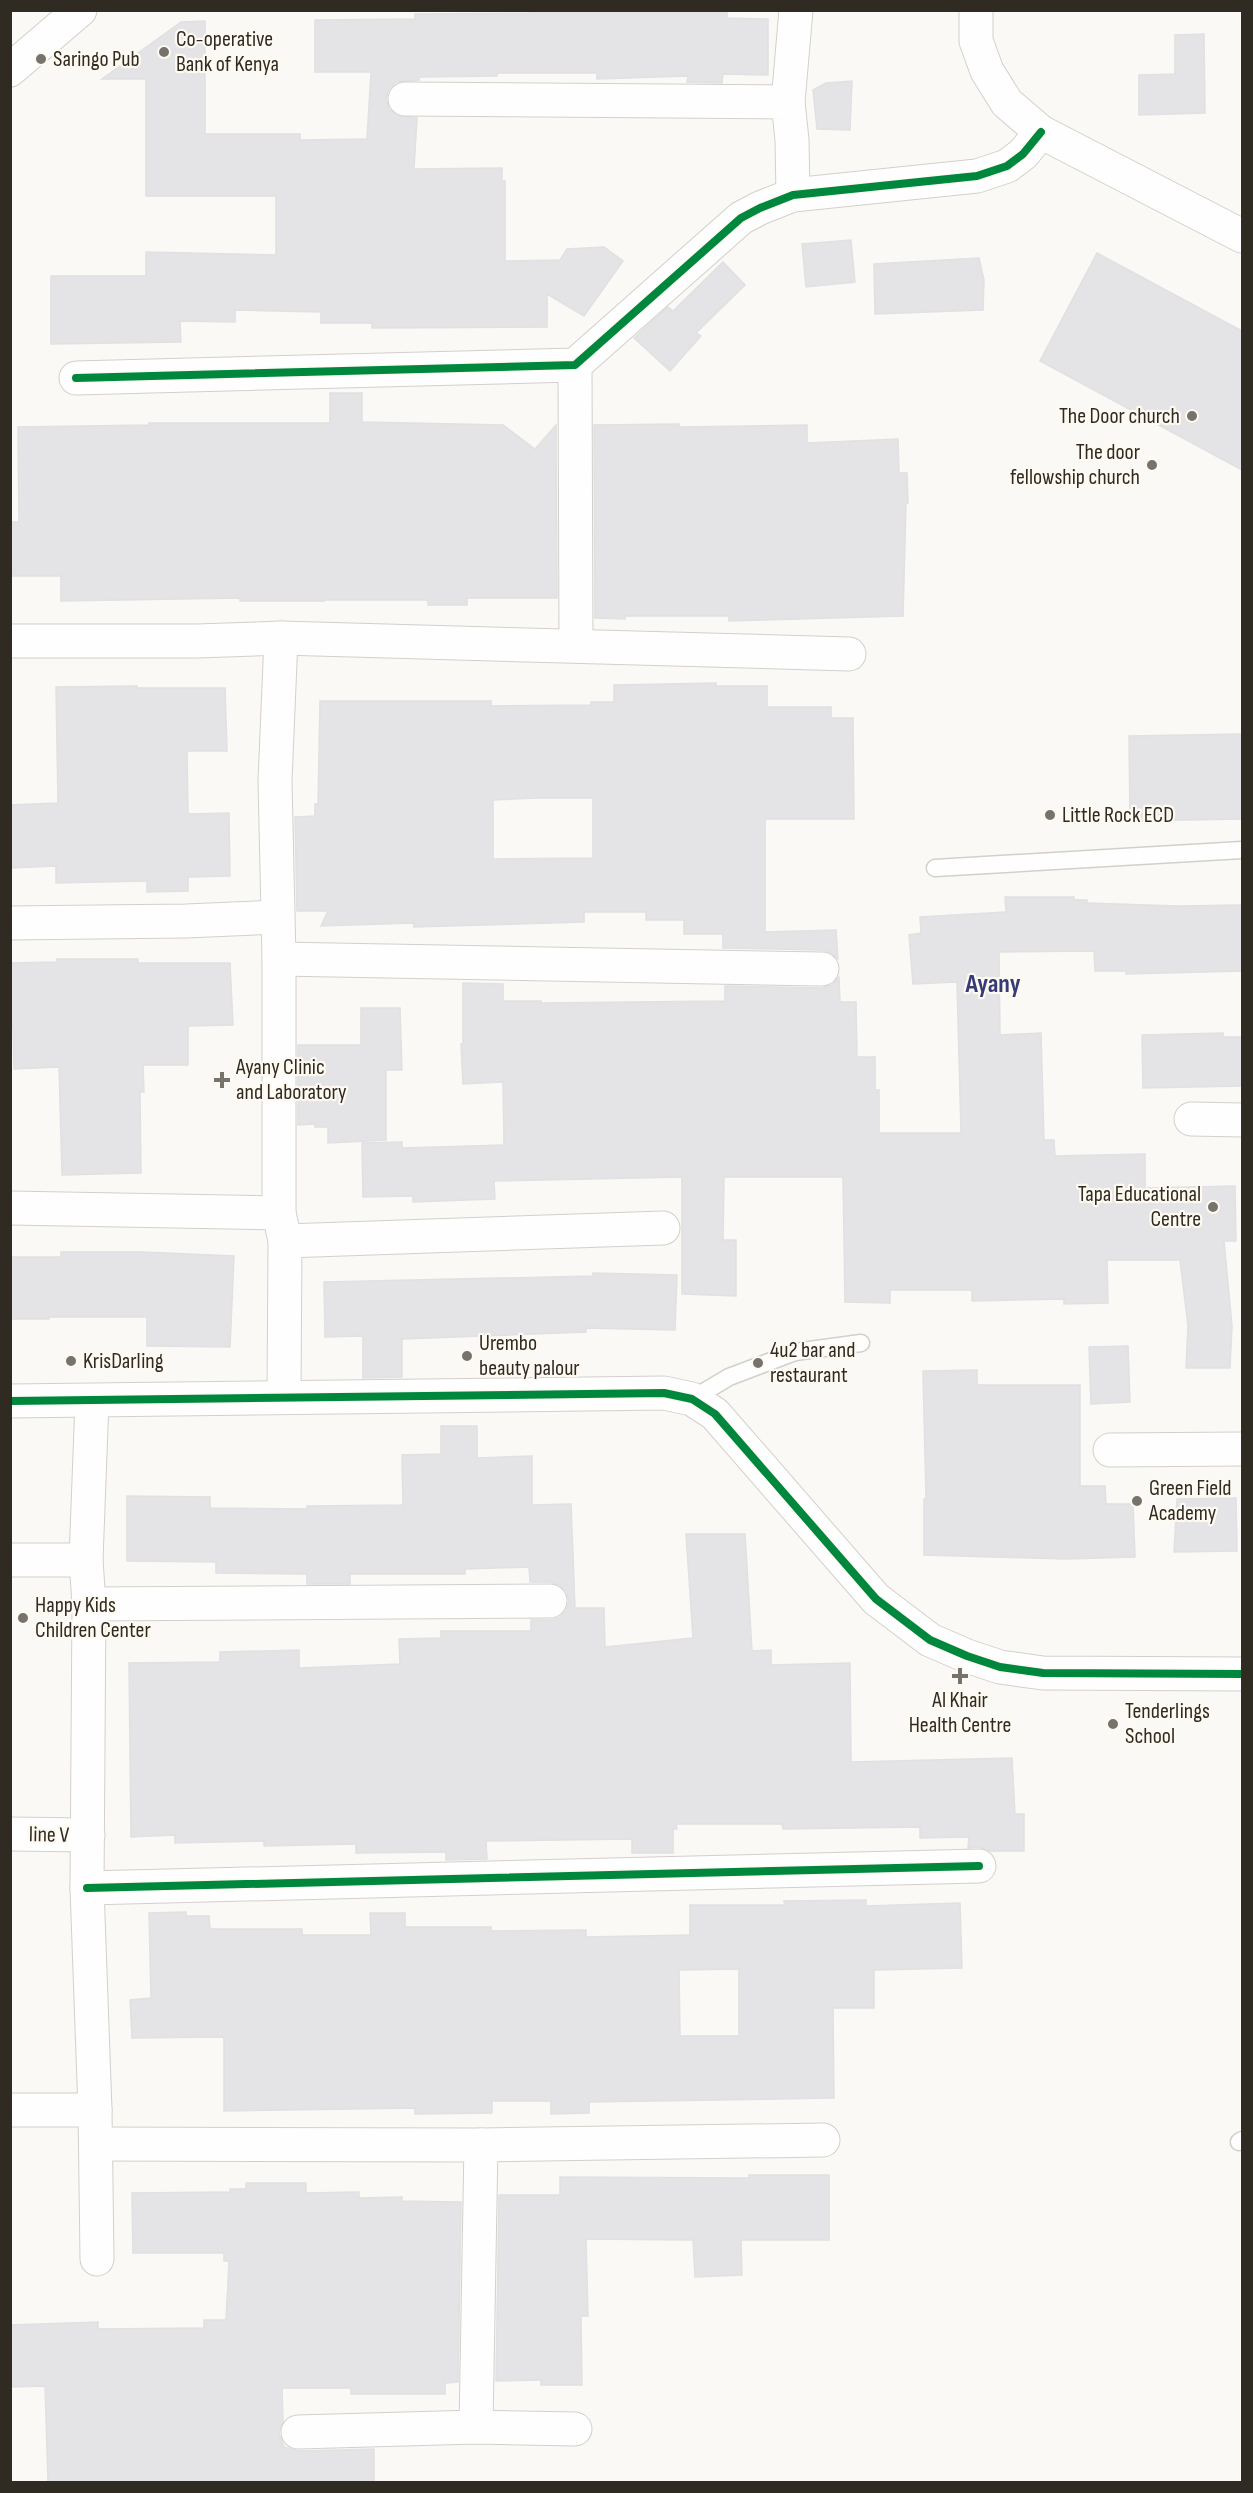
<svg xmlns="http://www.w3.org/2000/svg" width="1253" height="2493" font-family="'Sofia Sans Condensed',sans-serif">
<style>
.building{fill:#e4e3e5;stroke:#e1e0e2;stroke-width:1.5;fill-rule:evenodd}
.lines{fill:none;stroke-linecap:round;stroke-linejoin:round}
.service-casing{stroke:#d3d0cb;stroke-width:19}
.minor-casing{stroke:#d3d0cb;stroke-width:35}
.tertiary-casing{stroke:#d3d0cb;stroke-width:35}
.service{stroke:#fefefe;stroke-width:16}
.minor{stroke:#fefefe;stroke-width:33}
.tertiary{stroke:#fefefe;stroke-width:33}
.cycleway-casing{stroke:#fefaf2;stroke-width:11}
.cycleway{stroke:#00873e;stroke-width:8}
.poi-dot{fill:#76736c;stroke:#fefaf2;stroke-width:2}
.labels{text-anchor:middle;dominant-baseline:central;stroke-width:4.5;stroke-linejoin:round;paint-order:stroke}
.poi-label{font-size:22px;fill:#2f2b23;stroke:#fefaf2;text-anchor:start}
.street-label{font-size:22px;fill:#2f2b23;stroke:#fefaf2}
.quarter-label{font-size:26px;font-weight:bold;fill:#353b76;stroke:#fefaf2}
</style>
<rect width="100%" height="100%" fill="#fbf9f5"/>
<!-- building -->
<g class="building">
<path d="M529,10H727V18L768,19V75L723,74L722,83L687,82L688,76L597,79V73H497V76L419,77V80L396,82L389,89L386,98L389,109L396,115L417,118L414,169L502,168V181H505V261L560,260L567,249L604,247L623,261L584,316L547,294V327L372,328V323H321V312L235,310V322L180,321L181,342L51,344V276H146V252L276,255V196H146V79H102L181,22L205,21V134H300V140L367,139L371,72H315V20L415,19V14L529,13Z"/>
<path d="M1204,34L1205,113L1139,115V75L1175,74V35Z"/>
<path d="M852,81L850,130L817,129L813,90L826,83Z"/>
<path d="M851,240L855,282L806,287L802,244Z"/>
<path d="M1097,253L1242,331V470L1040,361Z"/>
<path d="M979,258L984,280L983,310L875,314L874,264Z"/>
<path d="M723,262L745,285L696,333L701,336L670,371L634,338L668,307L673,311Z"/>
<path d="M330,393H362V422L503,425L535,449L556,425L557,598H467V605H428V600H324V601H240V598L61,601V576H10V522H19L18,427L149,425V423H330Z"/>
<path d="M679,424V427L807,425V443L898,439L899,473H907L908,503H906L903,616L729,621V616H625V619L595,618L594,425Z"/>
<path d="M716,683V686H767V707H831V718H853L854,819H765V932L836,930L838,959L831,953L822,950L723,948V934H684V920H646V912H584V922L414,927V923L321,926L328,911H297L295,817L315,816V804H318L320,701H491V706L591,705V702H614V685ZM538,798H593V858L493,859V800Z"/>
<path d="M137,686V688H225L227,751H187L188,814L229,813L230,876L188,877V891L147,892V881L56,883V866L10,868V805L58,803L56,687Z"/>
<path d="M1242,734V819L1130,821L1129,736Z"/>
<path d="M1005,897H1074V900H1087V903L1178,906L1242,905V971L1126,974V971H1095L1094,951L999,952L1000,1035L1041,1033L1044,1140H1054L1055,1156L1145,1154V1188L1235,1186L1236,1241H1224L1232,1326L1230,1368H1186L1188,1326L1180,1260H1107L1108,1303L1064,1304V1299L972,1301V1290H890V1303L845,1302L843,1177H724L723,1240H736V1296L682,1294V1177L494,1181L495,1199L413,1202V1196L363,1197L362,1143L402,1142V1148L504,1145L503,1082L463,1084L461,1044H463V983L503,984V1001H541V1003L725,1001V986L822,988L832,985L839,977L840,1002H856L857,1057H875V1090H879V1133H961L957,982L913,984L909,935L921,933L920,917L1006,912Z"/>
<path d="M57,959H138V963H230L233,1025L188,1026V1065H143L144,1092H140L141,1173L62,1175L59,1067L14,1069L13,1027H10V963L57,962Z"/>
<path d="M361,1008H400L402,1070H386V1140L328,1143V1127H315V1124L298,1125V1045H361Z"/>
<path d="M1223,1033V1037H1242V1086L1143,1088L1142,1035Z"/>
<path d="M61,1252H142L234,1256L230,1347L147,1346V1317H49V1319H11V1257H61Z"/>
<path d="M593,1273L677,1275L675,1330L586,1328V1332L402,1339V1377L363,1378V1336L325,1337L324,1282L593,1276Z"/>
<path d="M1128,1346L1130,1402L1091,1404L1089,1347Z"/>
<path d="M977,1370V1385H1080V1486H1105L1106,1504H1133L1135,1557L1065,1559L924,1555V1499H926L923,1371Z"/>
<path d="M441,1426H477V1458L532,1456V1505L571,1504L575,1608H604L605,1647L693,1638L686,1534H745L752,1651L771,1650V1665L850,1663L851,1762L1012,1758L1015,1814H1024V1851H990L979,1847L968,1848L969,1837L920,1838V1827L783,1829L782,1824H676L677,1829H673V1853H632V1839L486,1841L487,1859L446,1860V1852L356,1853V1844L264,1846V1841L175,1843V1835L131,1837L129,1663L220,1662V1652L299,1650V1668L400,1664L399,1639L441,1638V1631H531V1620H551L560,1617L566,1611L569,1601L566,1591L560,1585L550,1582H530L529,1567L465,1569V1574H350V1584H307V1574L216,1573V1562L127,1561V1496L210,1497V1508L307,1509V1506L403,1505L402,1455L441,1454Z"/>
<path d="M1236,1498L1237,1551L1174,1552L1177,1499Z"/>
<path d="M866,1900V1906L960,1903L962,1968L874,1970V2008H833L834,2098L589,2102V2113L551,2114V2101H492V2113L415,2114V2108L224,2111V2037L132,2038L130,2000L151,1998L149,1913L186,1912V1916H209L210,1929H302V1935H371L370,1913H405V1927H491V1931L586,1930V1937L690,1935V1905H785L784,1901ZM739,1969V2036H680L679,1970Z"/>
<path d="M749,2175H829V2240H741L742,2275L695,2277L693,2240L586,2239L588,2316H581L582,2385H541V2380L496,2381L499,2195H560V2177L749,2178Z"/>
<path d="M246,2183H306V2193L359,2192V2198L402,2197V2201L461,2202L458,2382L445,2383V2394H351V2388H282L283,2422L279,2433L284,2447L299,2451L374,2449V2482H48L45,2386L10,2387V2325L98,2322V2329L204,2328V2320H226L229,2261H224V2253H133L132,2193L230,2192V2189H246Z"/>
</g>
<g class="lines">
<defs>
<g id="service">
<path d="M935,868L1242,850"/>
<path d="M692,1399L729,1377L795,1352L861,1343"/>
<path d="M1239,2142L1242,2140"/>
</g>
<g id="minor">
<path d="M976,10V41L987,71L1007,103L1041,132L1242,236"/>
<path d="M405,99L788,102L792,140L793,195"/>
<path d="M788,102L796,10"/>
<path d="M575,365L576,645"/>
<path d="M76,378L575,365L741,218L760,208L793,195L977,176L1007,166L1023,154L1041,132"/>
<path d="M281,638L275,781L279,959V1213L285,1241L284,1397"/>
<path d="M10,641H197L281,638L849,654"/>
<path d="M10,923L186,921L277,917"/>
<path d="M279,959L822,969"/>
<path d="M1191,1119L1242,1120"/>
<path d="M10,1208L279,1213"/>
<path d="M285,1241L663,1228"/>
<path d="M10,1401L664,1393L692,1399L715,1414L876,1599L930,1640L967,1656L1000,1667L1043,1673L1242,1674"/>
<path d="M92,1401L86,1560L89,1604L87,1888L95,2110L97,2259"/>
<path d="M1110,1450L1242,1449"/>
<path d="M10,1560H86"/>
<path d="M89,1604L550,1601"/>
<path d="M10,1834L88,1835"/>
<path d="M87,1888L979,1866"/>
<path d="M10,2110H95"/>
<path d="M96,2144L481,2145L823,2140"/>
<path d="M476,2427L481,2145"/>
<path d="M298,2432L476,2427L575,2429"/>
</g>
<path id="tertiary" d="M10,70L80,10"/>
</defs>
<!-- service casing -->
<use href="#service" class="service-casing"/>
<!-- minor casing -->
<use href="#minor" class="minor-casing"/>
<!-- tertiary casing -->
<use href="#tertiary" class="tertiary-casing"/>
<!-- service -->
<use href="#service" class="service"/>
<!-- minor -->
<use href="#minor" class="minor"/>
<!-- tertiary -->
<use href="#tertiary" class="tertiary"/>
<defs>
<g id="cycleway">
<path d="M76,378L575,365L741,218L760,208L793,195L977,176L1007,166L1023,154L1041,132"/>
<path d="M10,1401L664,1393L692,1399L715,1414L876,1599L930,1640L967,1656L1000,1667L1043,1673L1242,1674"/>
<path d="M87,1888L979,1866"/>
</g>
</defs>
<!-- cycleway casing -->
<use href="#cycleway" class="cycleway-casing"/>
<!-- cycleway -->
<use href="#cycleway" class="cycleway"/>
</g>
<!-- markers -->
<g class="poi-dot">
<circle cx="164" cy="52" r="6"/>
<circle cx="41" cy="59" r="6"/>
<circle cx="1192" cy="416" r="6"/>
<circle cx="1152" cy="465" r="6"/>
<circle cx="1050" cy="815" r="6"/>
<path d="M219 1071h6v6h6v6h-6v6h-6v-6h-6v-6h6z"/>
<circle cx="1213" cy="1207" r="6"/>
<circle cx="467" cy="1356" r="6"/>
<circle cx="71" cy="1361" r="6"/>
<circle cx="758" cy="1363" r="6"/>
<circle cx="1137" cy="1501" r="6"/>
<circle cx="23" cy="1618" r="6"/>
<path d="M957 1667h6v6h6v6h-6v6h-6v-6h-6v-6h6z"/>
<circle cx="1113" cy="1724" r="6"/>
</g>
<g class="labels">
<!-- poi labels -->
<g class="poi-label">
<text x="176" y="39">Co-operative<tspan x="176" dy="25">Bank of Kenya</tspan></text>
<text x="53" y="59">Saringo Pub</text>
<text x="1180" y="416" text-anchor="end">The Door church</text>
<text x="1140" y="452" text-anchor="end">The door<tspan x="1140" dy="25">fellowship church</tspan></text>
<text x="1062" y="815">Little Rock ECD</text>
<text x="236" y="1067">Ayany Clinic<tspan x="236" dy="25">and Laboratory</tspan></text>
<text x="1201" y="1194" text-anchor="end">Tapa Educational<tspan x="1201" dy="25">Centre</tspan></text>
<text x="479" y="1343">Urembo<tspan x="479" dy="25">beauty palour</tspan></text>
<text x="770" y="1350">4u2 bar and<tspan x="770" dy="25">restaurant</tspan></text>
<text x="83" y="1361">KrisDarling</text>
<text x="1149" y="1488">Green Field<tspan x="1149" dy="25">Academy</tspan></text>
<text x="35" y="1605">Happy Kids<tspan x="35" dy="25">Children Center</tspan></text>
<text x="960" y="1700" text-anchor="middle">Al Khair<tspan x="960" dy="25">Health Centre</tspan></text>
<text x="1125" y="1711">Tenderlings<tspan x="1125" dy="25">School</tspan></text>
</g>
<!-- street labels -->
<g class="street-label">
<text transform="translate(49 1835) rotate(1)">line V</text>
</g>
<!-- quarter labels -->
<g class="quarter-label">
<text x="993" y="984">Ayany</text>
</g>
</g>
<!-- border -->
<rect width="1253" height="2493" fill="none" stroke="#2f2b23" stroke-width="24"/>
</svg>
